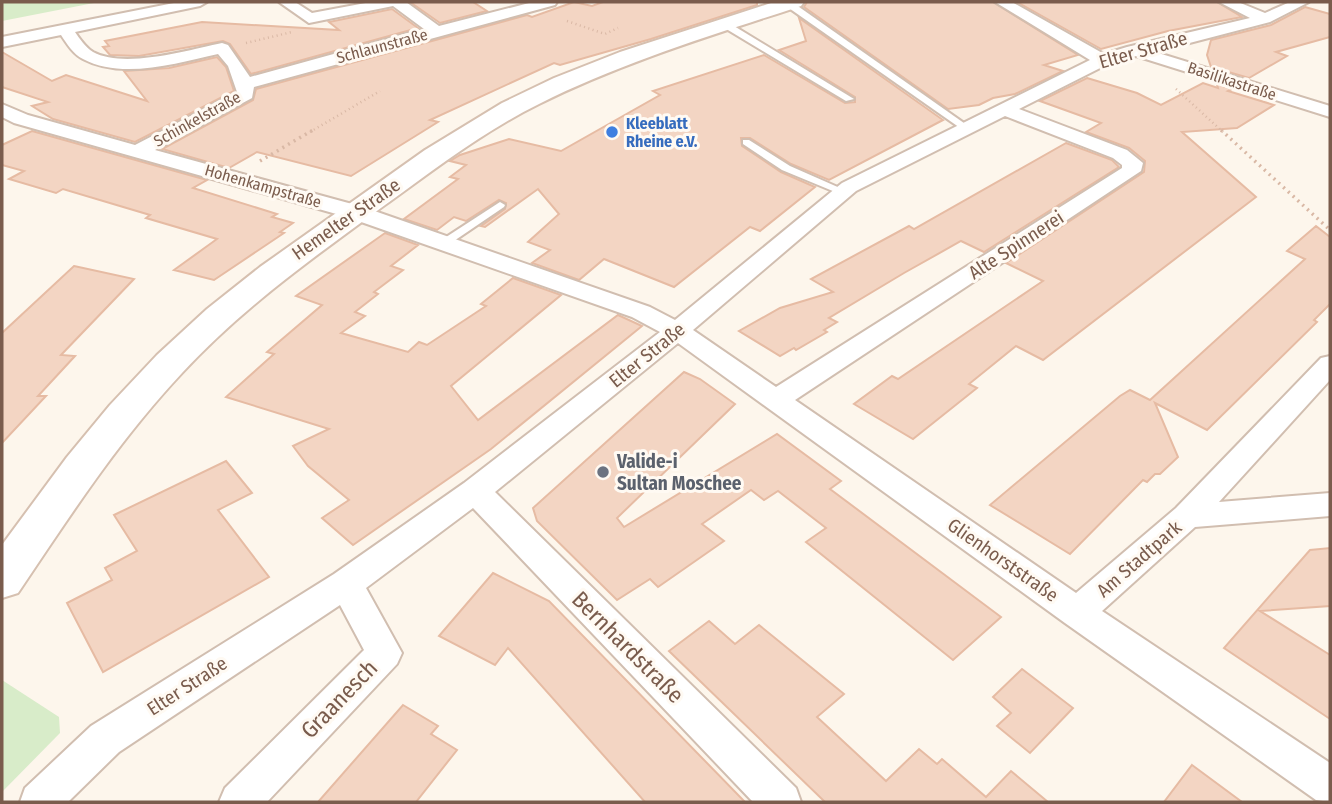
<svg xmlns="http://www.w3.org/2000/svg" width="1332" height="804" font-family="'Fira Sans Condensed',sans-serif">
<style>
.green{fill:#d8ecc9}
.building{fill:#f3d5c3;stroke:#e6bba3;stroke-width:2}
.lines{fill:none;stroke-linecap:round;stroke-linejoin:round}
.lane-casing{stroke:#d1beb0;stroke-width:4}
.street-casing{stroke:#d1beb0;stroke-width:4}
.secondary-casing{stroke:#d6c0b0;stroke-width:4}
.path-far1{stroke:#d9b8a5;stroke-width:2.5;stroke-dasharray:1 3.5;stroke-linecap:butt}
.path{stroke:#d9b8a5;stroke-width:3.5;stroke-dasharray:2 4.5;stroke-linecap:butt}
.lane{fill:#fff;fill-rule:evenodd}
.street{fill:#fff;fill-rule:evenodd}
.secondary{fill:#fff;fill-rule:evenodd}
.shop-dot{fill:#3f7fe0;stroke:#fffaf3;stroke-width:2.5}
.worship-dot{fill:#6b7280;stroke:#fffaf3;stroke-width:2.5}
.labels{text-anchor:middle;dominant-baseline:central;stroke-width:6;stroke-linejoin:round;paint-order:stroke}
.far-street-label{font-size:16px;fill:#7a5c4d;stroke:#fffaf3}
.far-shop-label{font-size:16px;font-weight:bold;fill:#366cbe;stroke:#fffaf3;text-anchor:start}
.street-label{font-size:19px;fill:#7a5c4d;stroke:#fffaf3}
.worship-label{font-size:19px;font-weight:bold;fill:#5b616d;stroke:#fffaf3;text-anchor:start}
.near-street-label{font-size:23px;fill:#7a5c4d;stroke:#fffaf3}
</style>
<rect width="100%" height="100%" fill="#fdf6ec"/>
<!-- green -->
<g class="green">
<path d="M2,2H99L2,21Z"/>
<path d="M2,680L59,717L60,733L2,792Z"/>
</g>
<!-- building -->
<g class="building">
<path d="M410,2H473L487,11L440,23Z"/>
<path d="M574,2L592,6L603,2H757V5L651,39L560,65L554,63L430,120L438,122L351,176L257,152L229,168L162,149L253,100L256,89L527,15L532,17Z"/>
<path d="M807,2H993L1078,55L1044,65L1063,71L1015,94L993,98L979,105L948,109L804,7Z"/>
<path d="M1017,2H1217L1242,17L1168,31L1101,49Z"/>
<path d="M1305,7L1330,14V37L1276,52L1287,56L1249,78L1211,67L1207,55L1211,40L1271,25Z"/>
<path d="M392,9L418,28L251,74L230,44L223,41L139,56L110,55L103,47L109,46L105,41L202,22L339,30L329,22Z"/>
<path d="M799,18L943,120L829,180L791,164L750,138H741L742,146L781,172L815,187L760,231L750,227L674,287L604,259L579,280L532,263L550,250L528,242L559,214L538,189L485,227L481,226L505,209L506,203L499,200L466,221L454,217L437,230L404,219L458,179L450,177L466,165L450,161L460,155L509,139L561,151L660,95L653,91L764,55L845,103L855,102V97L779,50L806,41Z"/>
<path d="M2,52L52,81L66,75L147,101L124,71L169,68L217,57L226,67L234,91L135,142L53,119L32,106L48,102L2,87Z"/>
<path d="M1087,78L1137,93L1161,105L1203,83L1218,88L1217,84L1232,89L1228,91L1274,105L1237,128L1182,132L1256,197L1043,360L1016,346L969,384L977,388L913,439L854,404L892,376L898,379L1043,281L1006,263L1144,172L1145,161L1129,148L1086,132L1101,123L1040,101Z"/>
<path d="M32,131L207,180L193,188L277,214L272,217L293,223L280,232L284,233L214,280L174,270L217,239L146,218L150,215L63,189L56,193L9,179L24,171L2,165V145Z"/>
<path d="M1066,143L1112,160L1119,167L984,252L961,241L904,273L829,318L837,322L824,330L827,332L796,350L794,348L780,356L739,331L780,308L833,292L811,279L909,226L914,229Z"/>
<path d="M1316,226L1330,237V304L1314,320L1317,322L1207,430L1155,403L1178,457L1160,474H1155L1147,482L1143,480L1070,554L990,505L1120,396L1130,390L1150,400L1305,259L1287,251Z"/>
<path d="M385,233L418,245L391,266L403,270L374,292L378,294L355,312L365,316L341,333L408,352L419,342L427,345L486,306L481,304L513,278L561,295L451,386L478,420L618,315L642,326L491,449L353,545L322,518L349,500L308,466L293,446L329,429L226,397L274,354L267,352L322,305L296,296Z"/>
<path d="M74,266L134,279L61,355L75,356L38,396H46L2,443V333Z"/>
<path d="M684,372L700,379L735,404L617,518L624,527L777,434L841,481L830,489L1001,617L953,660L806,542L826,528L778,491L764,500L751,490L702,524L724,541L658,587L650,579L617,600L537,521L533,508Z"/>
<path d="M226,461L252,493L218,510L269,577L103,672L67,603L112,580L105,568L137,551L114,515Z"/>
<path d="M1330,548V606L1260,611L1330,655V719L1224,648L1310,550Z"/>
<path d="M493,573L549,601L745,802H645L508,648L495,665L439,636Z"/>
<path d="M709,621L735,644L759,625L844,694L817,717L886,781L919,749L937,764L942,759L986,797L1011,771L1048,802H825L669,651Z"/>
<path d="M1022,669L1073,708L1030,753L997,726L1011,713L993,697Z"/>
<path d="M403,705L438,726L431,734L457,750L416,802H318Z"/>
<path d="M1192,765L1242,802H1164Z"/>
</g>
<g class="lines">
<defs>
<g id="lane">
<path d="M786,2H792L971,128L963,130L786,6Z"/>
<path d="M723,23H729L854,99L846,101L723,27Z"/>
<path d="M743,140H749L790,166L849,192L848,194H840L782,170L743,144Z"/>
<path d="M500,202L505,205L504,207L448,245H440V241Z"/>
</g>
<path id="street" d="M179,2H207L200,6L75,32C80,39 85,47 93,52C124,69 189,50 222,43L228,45L250,77L424,29L393,6L309,23L279,2H295L312,13L371,2H406L439,26L533,2H557L555,5L254,87L252,98L155,150L363,207L650,307L675,320L842,183L1090,60L995,2H1012L1104,54L1127,47L1250,18L1219,2H1238L1265,13L1290,2H1309L1270,22L1155,52L1330,106V117L1136,56L1108,64L1019,109L1127,150L1143,163L1141,171L795,400L1076,593L1176,508L1321,358L1330,356V380L1219,502L1330,493V516L1195,527L1102,611L1330,763V802L1316,800L1065,623L678,343L495,492L796,788L801,802H753L473,508L366,588L402,653L397,664L267,802H219L225,788L364,650L340,605L119,752L68,802H20L25,788L91,726L334,574L464,483L660,332L632,317L347,217L14,123L2,117V104L28,115L135,145L237,92L228,66L218,54C178,63 122,80 83,59C73,54 67,44 61,35L2,47V37ZM1005,116L1113,158L1122,165V168L776,387L693,330L856,191Z"/>
<path id="secondary" d="M774,2H804L801,6C713,35 623,62 539,104C484,131 435,169 385,205C314,257 242,308 182,373C119,440 69,517 18,593L2,598V545L67,457L110,405L157,355L207,309L260,267L425,150L502,103L554,78L620,52Z"/>
</defs>
<!-- lane casing -->
<use href="#lane" class="lane-casing"/>
<!-- street casing -->
<use href="#street" class="street-casing"/>
<!-- secondary casing -->
<use href="#secondary" class="secondary-casing"/>
<!-- path-far1 -->
<g class="path-far1">
<path d="M567,21L605,34L618,28"/>
<path d="M246,43L292,32"/>
<path d="M1176,89L1223,132"/>
<path d="M310,132L380,91"/>
</g>
<!-- path -->
<g class="path">
<path d="M1221,130L1330,230"/>
<path d="M260,161L313,130"/>
</g>
<!-- lane -->
<use href="#lane" class="lane"/>
<!-- street -->
<use href="#street" class="street"/>
<!-- secondary -->
<use href="#secondary" class="secondary"/>
</g>
<!-- markers -->
<circle class="shop-dot" cx="612" cy="132" r="7"/>
<circle class="worship-dot" cx="603" cy="472" r="7"/>
<g class="labels">
<!-- far-street labels -->
<g class="far-street-label">
<text transform="translate(382 46) rotate(-15)">Schlaunstraße</text>
<text transform="translate(1232 81) rotate(18)">Basilikastraße</text>
<text transform="translate(197 119) rotate(-29)">Schinkelstraße</text>
<text transform="translate(263 186) rotate(16)">Hohenkampstraße</text>
</g>
<!-- far-shop labels -->
<g class="far-shop-label">
<text x="626" y="123">Kleeblatt<tspan x="626" dy="18">Rheine e.V.</tspan></text>
</g>
<!-- street labels -->
<g class="street-label">
<text transform="translate(1143 50) rotate(-16)">Elter Straße</text>
<text transform="translate(346 219) rotate(-35)">Hemelter Straße</text>
<text transform="translate(1016 245) rotate(-33)">Alte Spinnerei</text>
<text transform="translate(647 355) rotate(-39)">Elter Straße</text>
<text transform="translate(1139 559) rotate(-41)">Am Stadtpark</text>
<text transform="translate(1003 560) rotate(35)">Glienhorststraße</text>
<text transform="translate(187 686) rotate(-33)">Elter Straße</text>
</g>
<!-- worship labels -->
<g class="worship-label">
<text x="617" y="461">Valide-i<tspan x="617" dy="22">Sultan Moschee</tspan></text>
</g>
<!-- near-street labels -->
<g class="near-street-label">
<text transform="translate(628 647) rotate(45)">Bernhardstraße</text>
<text transform="translate(339 699) rotate(-46)">Graanesch</text>
</g>
</g>
<!-- border -->
<rect width="1332" height="804" fill="none" stroke="#7a5c4d" stroke-width="7"/>
</svg>
